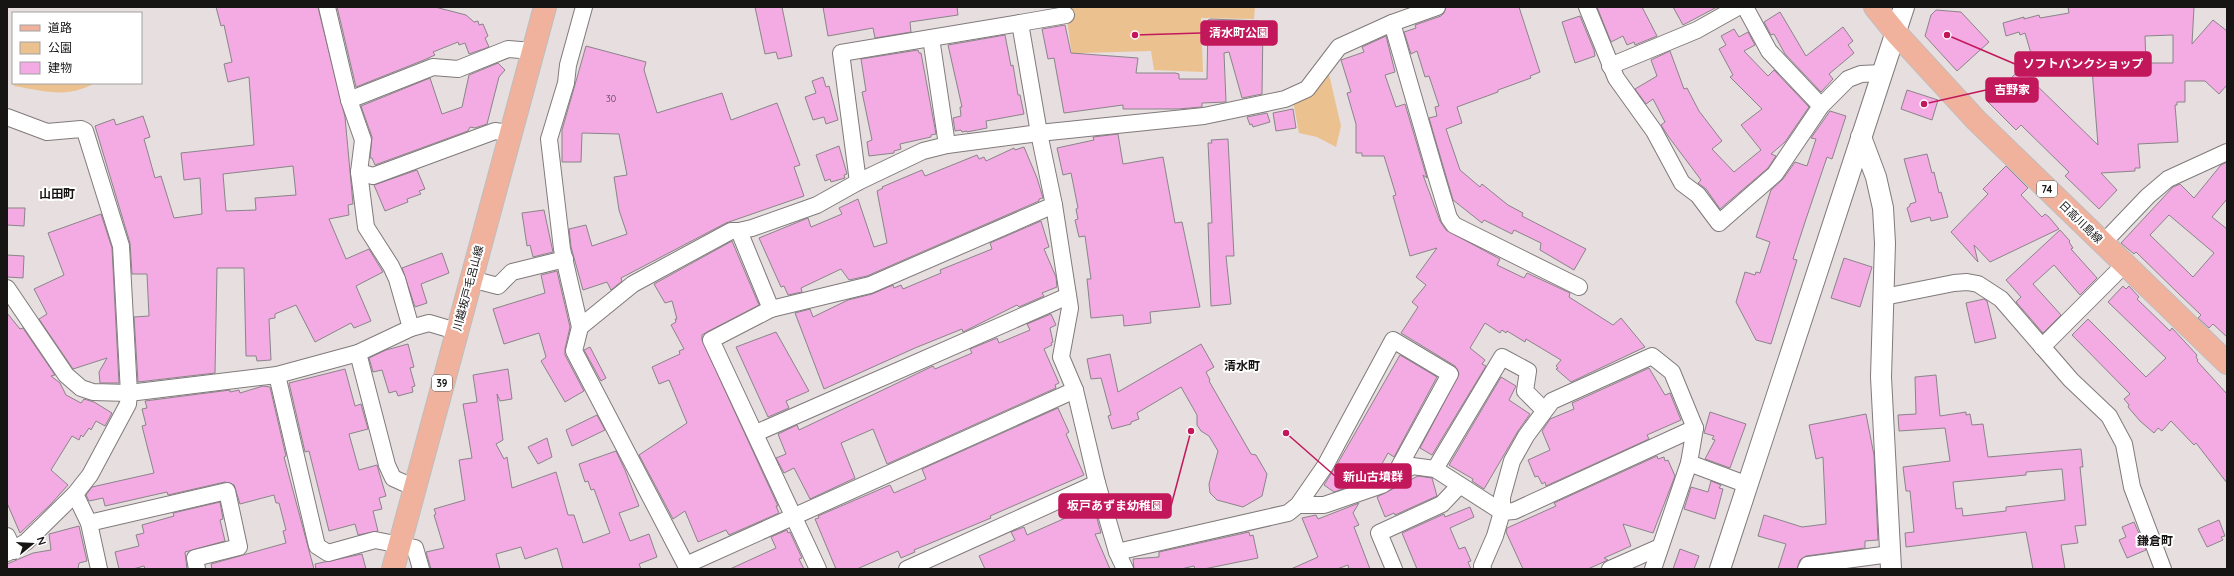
<svg xmlns="http://www.w3.org/2000/svg" width="2234" height="576" font-family="Quicksand,'Noto Sans JP',sans-serif">
<style>
.green{fill:#ecc190}
.building{fill:#f4aae2;stroke:#8a8589;fill-rule:evenodd}
.lines{fill:none;stroke-linecap:round;stroke-linejoin:round}
.minor-casing{stroke:#817a7b;stroke-width:18}
.tertiary-casing{stroke:#817a7b;stroke-width:22}
.primary-casing{stroke:#bebdbd;stroke-width:24}
.minor{stroke:#fff;stroke-width:16}
.tertiary{stroke:#fff;stroke-width:20}
.primary{stroke:#f1b29d;stroke-width:22}
.labels{text-anchor:middle;dominant-baseline:central;stroke-width:4;stroke-linejoin:round;paint-order:stroke}
.number-label{font-size:9px;fill:#4e3a48}
.shield{fill:#fff;stroke:#5d5a5a;stroke-width:1}
.shield-label{font-size:10px;font-weight:bold;fill:#171414}
.street-label{font-size:11px;fill:#171414;stroke:#fff}
.neighbourhood-label{font-size:12px;font-weight:bold;fill:#171414;stroke:#fff}
.leader{fill:none;stroke:#c2185b;stroke-width:1.5}
.callout-dot{fill:#c2185b;stroke:#fff;stroke-width:1.5}
.callout{fill:#c2185b;stroke:#c2185b;stroke-width:1.5}
.callout-label{font-size:12px;text-anchor:middle;font-weight:bold;fill:#fff}
</style>
<rect width="100%" height="100%" fill="#e6dedf"/>
<!-- green -->
<g class="green">
<path d="M1065,7H1316H1255L1254,19L1201,18L1203,72L1154,70L1151,51L1084,53L1072,55Z"/>
<path d="M1328,70L1341,126L1336,147L1317,137L1299,133L1293,101Z"/>
<path d="M14,83H95C66,99 45,91 14,86Z"/>
</g>
<!-- building -->
<g class="building">
<path d="M216,7H318L345,117L353,204L348,205L349,215L329,219L346,259L369,249L383,272L356,286L371,321L354,328L351,323L315,342L296,305L275,314V318L269,319L271,360L257,361L256,356H246L244,268H217L215,373L138,382L134,317L149,316L147,274H132L130,243L95,126L114,119L116,125L143,116L150,137L144,139L155,178L161,176L174,218L202,214L200,178L184,180L181,153L254,145L249,77L228,82L224,64L232,62L224,25L221,26ZM293,166L296,195L255,198L256,210L226,211L223,174Z"/>
<path d="M337,7H435L466,15L474,22L478,21L479,25L483,24L488,36L485,38L489,47L469,54L465,43L459,45L458,42L433,52L435,55L424,60L356,87Z"/>
<path d="M755,7H782L792,56L778,59L776,52L765,54Z"/>
<path d="M823,7H957L958,15L910,22L911,32L875,38L873,28L828,36Z"/>
<path d="M1446,7H1519L1540,72L1530,76L1531,78L1498,90V92L1457,107L1462,123L1446,129L1460,170L1480,187L1482,184L1508,205L1523,213L1522,216L1586,249L1574,270L1540,250L1541,243L1514,230L1512,234L1484,220L1482,223L1453,200L1429,118L1437,116L1435,107L1439,106L1429,76L1425,77L1417,51L1411,54L1404,32L1416,28L1415,25L1441,16L1444,13Z"/>
<path d="M1597,7H1642L1657,36L1635,45L1634,42L1627,45L1623,36L1611,42Z"/>
<path d="M1673,7H1717L1683,25Z"/>
<path d="M2068,7H2194L2192,44L2213,20L2227,31V85L2219,94L2205,81H2185V102H2177V105H2175L2178,142L2138,144L2140,168H2135V171L2101,173L2117,190L2099,209L2065,176L2069,172L2021,125L2016,130L1988,102L2017,72L2015,64L2020,69L2032,57L2025,33L2020,35L2019,32L2006,36L2003,23L2024,17V19L2039,15L2040,18L2069,13ZM2173,35V63H2146L2145,36ZM2064,68L2092,69L2098,145L2029,78Z"/>
<path d="M1936,10L1961,12L1989,42L1957,71L1925,36L1931,15Z"/>
<path d="M1780,12L1806,56L1843,27L1853,41L1848,45L1854,53L1829,74L1833,79L1821,92L1785,54L1774,34L1771,35L1764,22Z"/>
<path d="M1580,16L1594,50L1595,56L1575,63L1562,22Z"/>
<path d="M1211,19L1259,21L1258,23H1263L1262,94L1242,98L1229,52L1224,53L1226,102L1202,103V107L1178,109H1123V105L1064,113L1054,58L1048,59L1042,29L1065,25L1071,53L1138,58L1136,73H1175L1179,74V79H1207L1208,20Z"/>
<path d="M1734,29L1739,37L1748,32L1755,45L1744,51L1768,76L1774,70L1809,107L1785,142L1771,154L1776,156L1768,168L1720,209L1706,189L1698,183L1701,180L1668,136L1661,125L1665,122L1653,99L1646,104L1635,89L1657,76L1651,60L1670,51L1684,89L1687,88L1699,111L1722,141L1712,149L1734,172L1761,150L1741,125L1762,109L1730,77L1733,75L1719,49L1726,45L1721,36Z"/>
<path d="M1005,35L1011,66L1013,65L1018,95H1020L1024,114L986,121L987,128L967,132V131L962,132L961,130L955,131L953,118L961,116L960,107H962L948,45Z"/>
<path d="M1386,36L1395,72L1385,75L1396,107L1405,104L1427,178L1423,175L1440,221L1446,230L1500,259L1497,265L1524,278L1527,273L1570,293L1569,297L1613,325L1621,318L1645,347L1571,382L1556,369L1558,368L1556,366L1561,360L1526,339L1525,342L1507,331L1506,333L1502,330L1500,333L1485,323L1470,348L1485,360L1482,364L1486,366L1432,455L1420,448L1459,374L1455,366L1401,333L1418,307L1412,302L1426,285L1416,277L1437,248L1410,256L1393,196L1396,195L1384,156H1362V153H1356V124L1347,93L1351,92L1341,60L1364,52L1362,47Z"/>
<path d="M586,46L646,62L644,70L657,113L722,93L731,120L777,103L800,165L794,167L804,196L726,223L621,278L622,281L611,290L607,282L583,290L571,247L569,229L586,225L592,246L627,234L619,210L614,177L627,175L619,134L582,133L581,162H562V130Z"/>
<path d="M918,50L919,53H921L936,134L931,135V137L900,144L901,149L894,151V153L869,156L867,142L872,140L862,92L866,91L861,59Z"/>
<path d="M498,63L505,70L499,77L487,124L475,128L470,127L468,131L375,165L372,158H370L372,137L361,106L430,78L442,114L462,107L469,75Z"/>
<path d="M823,77L826,87L829,86L838,120L826,124L824,117L813,120L805,97L816,93L812,81Z"/>
<path d="M1907,90L1938,100L1932,120L1901,109Z"/>
<path d="M1293,109L1296,128L1276,131L1273,113Z"/>
<path d="M1830,111L1846,116L1832,159L1827,157L1806,219L1793,259L1797,260L1771,344L1756,340L1736,302L1745,272L1755,275L1756,272L1760,273L1770,242L1756,237L1771,190L1783,179L1795,162L1807,166L1816,139L1811,138Z"/>
<path d="M1267,113L1270,122L1253,127L1252,124L1250,125L1247,117Z"/>
<path d="M1118,134L1123,164L1163,157L1175,223L1182,222L1200,307L1150,312L1151,323L1124,326L1123,315L1091,318L1087,279H1091L1085,236L1079,237L1075,220L1078,219L1076,209L1078,208L1071,173L1063,175L1057,148L1094,140L1093,137Z"/>
<path d="M1228,139L1234,256H1226L1231,304L1211,306L1208,223H1212L1208,143H1212L1211,140Z"/>
<path d="M839,146L847,174L844,175L845,178L831,182L830,179L825,181L816,155Z"/>
<path d="M1024,147L1037,178L1043,198L1039,199V201L867,276L849,280L841,269L801,288L802,292L788,295L784,286L781,287L759,238L808,218L811,227L842,214L839,208L858,199L874,247L887,243L877,191L883,188L882,187L922,170L925,176L977,155L979,159L984,157L986,161L1014,148L1015,150Z"/>
<path d="M1927,154L1932,173L1934,172L1939,193L1941,192L1948,217L1931,221L1930,217L1911,222L1907,208L1910,206V204L1916,202L1904,159Z"/>
<path d="M2227,162V199L2212,217L2227,229V337L2213,324L2209,328L2198,318L2201,315L2178,293L2136,252L2134,254L2121,243L2173,187L2180,184L2194,198L2221,165ZM2169,215L2214,253L2193,277L2150,235Z"/>
<path d="M2006,166L2028,188L2021,195L2042,217L2045,214L2049,217L2059,229L1990,262L1974,245L1978,262L1951,232L1988,194L1983,189Z"/>
<path d="M417,170L425,189L419,191L421,194L407,199L408,202L385,211L374,185Z"/>
<path d="M7,208H25L24,226L7,225Z"/>
<path d="M544,210L553,252L533,257L530,245L527,246L522,213Z"/>
<path d="M101,214L112,248L119,383H100L99,372L107,358L73,369L39,319L47,314L34,289L64,275L48,233Z"/>
<path d="M1041,221L1049,247L1044,249L1056,277L1057,287L1042,293L1044,296L1019,307L1017,305L963,332L962,329L915,348L824,389L795,313L810,309L813,317L848,300L872,294L893,285L894,288L901,285L903,289L941,273L940,270L992,249L990,243Z"/>
<path d="M2060,230L2070,241L2069,242L2073,248L2071,249L2097,278L2080,295L2054,265L2033,284L2061,315L2043,333L2016,302L2021,297L2006,280Z"/>
<path d="M732,241L759,305L707,332L702,335V340L778,506H776L779,513L729,535L726,530L698,542L685,511L673,519L639,455L687,423L669,380L659,384L652,367L680,354L679,351L684,349L671,325L676,322L675,319H677L672,301L665,303L654,284Z"/>
<path d="M442,253L449,273L421,284L427,303L415,307L402,268Z"/>
<path d="M7,255L24,256L23,278L7,277Z"/>
<path d="M1844,258L1872,267L1860,307L1831,298Z"/>
<path d="M557,271L570,327L565,349V355L584,391L565,402L541,361L546,357L539,333L504,344L493,309L545,293L541,275Z"/>
<path d="M2123,286L2126,289L2129,286L2139,297L2137,299L2170,331L2172,328L2197,355L2196,357L2198,360L2197,361L2227,394V483L2196,443L2194,445L2171,421L2162,431L2158,428L2154,433L2140,421L2128,407L2129,405L2124,399L2130,394L2072,335L2088,319L2146,377L2166,358L2108,302Z"/>
<path d="M1984,299L1987,301L1996,338L1975,343L1966,303Z"/>
<path d="M7,313L20,329L23,328L55,375L51,376L60,383L66,395L81,403L84,399L94,402L112,413L105,426L96,421L91,430L89,428L83,437L81,435L79,440L72,436L51,470L68,485L50,505L20,533L7,503Z"/>
<path d="M1051,314L1056,325L1050,328L1053,342L1051,343L1052,345L1044,349L1059,383L1055,385L1056,388L887,464L873,429L841,443L855,478L810,499L794,468L784,473L776,458L786,454L778,434L797,425L799,430L933,366L935,369L972,353L970,349L997,338L999,343L1030,330L1027,324Z"/>
<path d="M776,332L809,391L786,401L789,408L768,417L736,347Z"/>
<path d="M408,344L414,367L410,368L415,386L412,387L413,392L398,396L396,391L389,393L382,370L373,372L369,358L386,350Z"/>
<path d="M1201,344L1214,367L1206,372L1210,380L1209,381L1251,454L1256,455L1267,474L1262,496L1243,507L1217,500L1210,493L1209,484L1218,451L1209,436L1201,431L1197,425V415L1181,387L1137,413L1139,419L1131,422V424L1112,429L1108,416L1111,415L1101,378L1091,379L1087,359L1110,354L1118,392Z"/>
<path d="M590,347L606,378L601,381L584,350Z"/>
<path d="M1400,355L1437,377L1394,457L1388,453L1374,478L1369,479L1366,473L1359,483L1335,468Z"/>
<path d="M1649,368L1665,395L1670,393L1681,420L1647,435L1649,439L1546,486L1545,482L1542,484L1538,476L1535,477L1528,460L1550,450L1542,431L1550,419L1574,409L1572,403Z"/>
<path d="M345,369L355,406L361,404L368,429L349,434L359,470L377,465L386,496L379,498L382,509L373,511L378,531L358,535L355,524L329,531L309,451L305,452L289,383Z"/>
<path d="M508,369L512,399L500,401L497,394L503,440L496,444L504,459L507,457L512,488L556,472L568,515H574L583,543L610,533L594,489L591,490L588,481L585,482L579,464L616,451L625,470L639,506L619,513L630,541L649,534L657,557L639,564L641,569H563L557,548L525,559L521,547L496,554L500,569H431L426,552L444,548L434,515L436,514L434,509L465,500L459,460L472,458L463,404L477,402L473,375Z"/>
<path d="M1936,375L1940,416L1966,412V415L1970,414L1972,425L1983,424L1988,457L2081,449L2083,467H2080L2086,525L2075,526L2078,543L2061,545L2065,569H2033L2026,532L1906,547L1905,533L1914,532L1910,491H1906L1903,467L1950,461L1945,428L1899,431L1898,415L1916,414L1915,377ZM2062,469L2065,500L2006,507V511L1963,516L1962,508L1956,509L1953,482L2026,475V472Z"/>
<path d="M1501,377L1516,386L1509,400L1530,414L1518,431L1484,489L1472,481L1473,479L1449,465Z"/>
<path d="M263,386L270,387L286,456L284,457L314,569H212L211,564L286,543L283,531L286,530L279,503H276L274,495L240,504L234,485L225,482L168,495L167,492L105,506L103,498L89,501L86,495L92,487L154,473L142,426L146,425L142,409L147,408L145,401L230,390V392L239,390L240,393Z"/>
<path d="M1058,408L1069,432L1066,434L1084,475L990,516L991,518L914,550L915,552L901,558L898,551L857,569H836L815,519L819,518L818,516L890,485L894,493L926,479L922,469Z"/>
<path d="M1710,412L1746,424L1730,468L1705,459L1715,440L1712,439L1714,436L1704,433Z"/>
<path d="M1866,414L1874,455L1878,540L1865,541V548L1806,556L1800,560L1797,569H1778L1786,544L1758,536L1764,515L1802,527L1826,524L1823,457L1816,459L1809,425Z"/>
<path d="M597,415L605,430L572,446L566,430Z"/>
<path d="M547,438L552,457L538,464L528,447Z"/>
<path d="M1657,456L1658,459L1664,457L1665,461L1668,460L1675,476L1653,533L1623,524L1631,546L1604,558L1608,560L1588,569H1523L1506,532L1507,528L1556,506L1554,503Z"/>
<path d="M1334,469L1343,489L1334,492L1324,485Z"/>
<path d="M1418,476L1432,478L1437,496L1395,515L1394,513L1385,517L1377,497Z"/>
<path d="M1711,481L1721,485L1719,488L1723,489L1715,519L1684,509L1691,487L1708,492Z"/>
<path d="M220,502L223,519L220,520L225,541L185,552L187,569H145L144,566L133,569H119L115,552L139,546L136,535L144,533L142,525L174,516L173,513Z"/>
<path d="M1090,502L1093,504L1101,533L1095,534L1110,569H985L979,556L1015,540L1011,532L1024,527L1027,535L1070,516L1068,508Z"/>
<path d="M1359,503L1353,513L1359,525L1354,527L1370,569H1349L1348,565L1337,569H1291L1318,557L1302,518L1316,515L1318,519Z"/>
<path d="M1470,507L1474,517L1450,528L1459,549L1465,547L1471,561L1468,562L1471,569H1417L1402,533L1444,514L1445,517Z"/>
<path d="M2219,520L2225,536L2221,537L2223,540L2207,547L2198,529Z"/>
<path d="M2134,522L2146,550L2127,558L2119,540L2126,537L2122,527Z"/>
<path d="M79,526L87,561L79,563L78,569H7V564L33,553L51,550L49,534Z"/>
<path d="M787,530L788,533L790,532L802,558L799,559L804,569H730L776,548L771,537Z"/>
<path d="M1249,532L1250,536L1253,535L1258,558L1204,569H1195L1194,566L1181,569H1134L1133,559L1159,557V552Z"/>
<path d="M1680,549L1699,556L1694,569H1673Z"/>
<path d="M362,554L366,569H316L315,564Z"/>
</g>
<g class="lines">
<defs>
<g id="minor">
<path d="M327,7L349,100L363,140L359,172L366,227L391,266L397,279L411,328"/>
<path d="M1587,7L1616,78L1654,131L1682,183L1698,195L1719,223L1775,174L1821,106L1848,79L1861,74L1882,73"/>
<path d="M1745,7L1769,51L1821,106"/>
<path d="M1020,23L1066,15"/>
<path d="M1392,23L1436,175L1449,218L1454,225L1579,287"/>
<path d="M931,38L947,145"/>
<path d="M1610,66L1697,30L1738,7"/>
<path d="M349,100L433,67L458,69L508,49L533,51"/>
<path d="M7,117L47,132L81,129L85,131L121,246L129,393L128,404L90,475L75,494L26,542L7,553"/>
<path d="M359,172L373,176L495,131L510,133"/>
<path d="M858,182L841,53L1020,23L1039,133L1054,205L1070,308L1061,357L1075,390L1097,483L1117,552L1125,569"/>
<path d="M739,231L771,309"/>
<path d="M2103,243L2148,196L2168,179L2227,152"/>
<path d="M471,279L498,286L512,272L565,259"/>
<path d="M7,288L66,375L81,388L93,392L129,393L277,375L358,353L411,328L429,323L456,331"/>
<path d="M1884,297L1954,283L1967,282L1978,284L2001,299L2071,380L2109,416L2124,444L2132,487L2163,569"/>
<path d="M580,327L562,249L549,139L566,83L568,65L584,7"/>
<path d="M2042,347L2125,264"/>
<path d="M358,353L387,465L393,478L415,488"/>
<path d="M277,375L317,546L328,553L375,540L415,548L421,569"/>
<path d="M756,433L1068,296"/>
<path d="M1689,463L1748,485"/>
<path d="M1435,469L1502,357L1528,371L1525,391L1544,410"/>
<path d="M1393,478L1412,466L1435,469L1502,512L1514,511L1695,428"/>
<path d="M75,494L89,523L99,569"/>
<path d="M89,523L227,491L239,547L195,558L197,569"/>
<path d="M7,536L14,551"/>
<path d="M1117,552L1288,513L1298,505L1325,466L1393,340L1450,374L1393,478L1382,485L1324,505H1298"/>
<path d="M686,565L1075,390"/>
<path d="M688,569L574,351L580,327L633,284L731,231H739L752,228L817,205L858,182L923,151L947,145L1039,133L1204,116L1285,99L1307,89L1339,47L1392,23L1437,7"/>
<path d="M818,569L711,340L771,309L870,285L1054,205"/>
<path d="M907,569L1097,483"/>
<path d="M1394,569L1379,533L1442,504L1459,486"/>
<path d="M1483,569L1482,566L1495,536L1502,512V497L1512,461L1526,436L1552,401L1652,356L1672,372L1695,428L1689,463L1653,569"/>
<path d="M1610,569L1660,547"/>
<path d="M1806,569L1808,565L1890,554"/>
</g>
<g id="tertiary">
<path d="M1861,137L1876,177L1883,208L1885,243L1881,377L1891,569"/>
<path d="M1720,569L1904,7"/>
</g>
<g id="primary">
<path d="M1875,7L1896,33L1976,120L2227,363"/>
<path d="M393,569L545,7"/>
</g>
</defs>
<!-- minor casing -->
<use href="#minor" class="minor-casing"/>
<!-- tertiary casing -->
<use href="#tertiary" class="tertiary-casing"/>
<!-- primary casing -->
<use href="#primary" class="primary-casing"/>
<!-- minor -->
<use href="#minor" class="minor"/>
<!-- tertiary -->
<use href="#tertiary" class="tertiary"/>
<!-- primary -->
<use href="#primary" class="primary"/>
</g>
<g class="labels">
<!-- number labels -->
<g class="number-label">
<text x="611" y="98">30</text>
</g>
<!-- shield labels -->
<g class="shield">
<rect x="2037" y="181" width="20" height="16" rx="3"/>
<rect x="432" y="375" width="20" height="16" rx="3"/>
</g>
<g class="shield-label">
<text x="2047" y="189">74</text>
<text x="442" y="383">39</text>
</g>
<!-- street labels -->
<g class="street-label">
<text transform="translate(2081 222) rotate(44)">日高川島線</text>
<text transform="translate(468 288) rotate(-75)">川越坂戸毛呂山線</text>
</g>
<!-- neighbourhood labels -->
<g class="neighbourhood-label">
<text x="57" y="193">山田町</text>
<text x="1242" y="365">清水町</text>
<text x="2155" y="540">鎌倉町</text>
</g>
</g>
<!-- callouts -->
<path class="leader" d="M1135 35L1201 33M1947 35L2015 64M1924 104L1986 90M1286 433L1335 476M1191 431L1171 506"/>
<g class="callout-dot">
<circle cx="1135" cy="35" r="4"/>
<circle cx="1947" cy="35" r="4"/>
<circle cx="1924" cy="104" r="4"/>
<circle cx="1286" cy="433" r="4"/>
<circle cx="1191" cy="431" r="4"/>
</g>
<g class="callout">
<rect x="1201" y="21" width="76" height="24" rx="4"/>
<rect x="2015" y="52" width="136" height="24" rx="4"/>
<rect x="1986" y="78" width="52" height="24" rx="4"/>
<rect x="1335" y="464" width="76" height="24" rx="4"/>
<rect x="1059" y="494" width="112" height="24" rx="4"/>
</g>
<g class="callout-label">
<text x="1239" y="37">清水町公園</text>
<text x="2083" y="68">ソフトバンクショップ</text>
<text x="2012" y="94">吉野家</text>
<text x="1373" y="481">新山古墳群</text>
<text x="1115" y="510">坂戸あずま幼稚園</text>
</g>
<!-- border -->
<rect width="2234" height="576" fill="none" stroke="#171414" stroke-width="16"/>
<!-- legend -->
<rect x="12" y="12" width="130" height="72" fill="#ffffff" stroke="#a2a1a1"/>
<rect x="20" y="25" width="20" height="6" fill="#f1b29d" stroke="#a2a1a1"/>
<text x="48" y="32" font-size="12" fill="#171414">道路</text>
<rect x="20" y="42" width="20" height="12" fill="#ecc190" stroke="#a2a1a1"/>
<text x="48" y="52" font-size="12" fill="#171414">公園</text>
<rect x="20" y="62" width="20" height="12" fill="#f4aae2" stroke="#a2a1a1"/>
<text x="48" y="72" font-size="12" fill="#171414">建物</text>
<!-- north arrow -->
<g transform="translate(32 544) rotate(72)" stroke="#ffffff" stroke-width="3" paint-order="stroke">
<path d="M0-3L7 15L0 10L-7 15Z" fill="#171414"/>
<text y="-6" font-size="11" font-weight="bold" text-anchor="middle" fill="#171414">N</text>
</g>
</svg>
